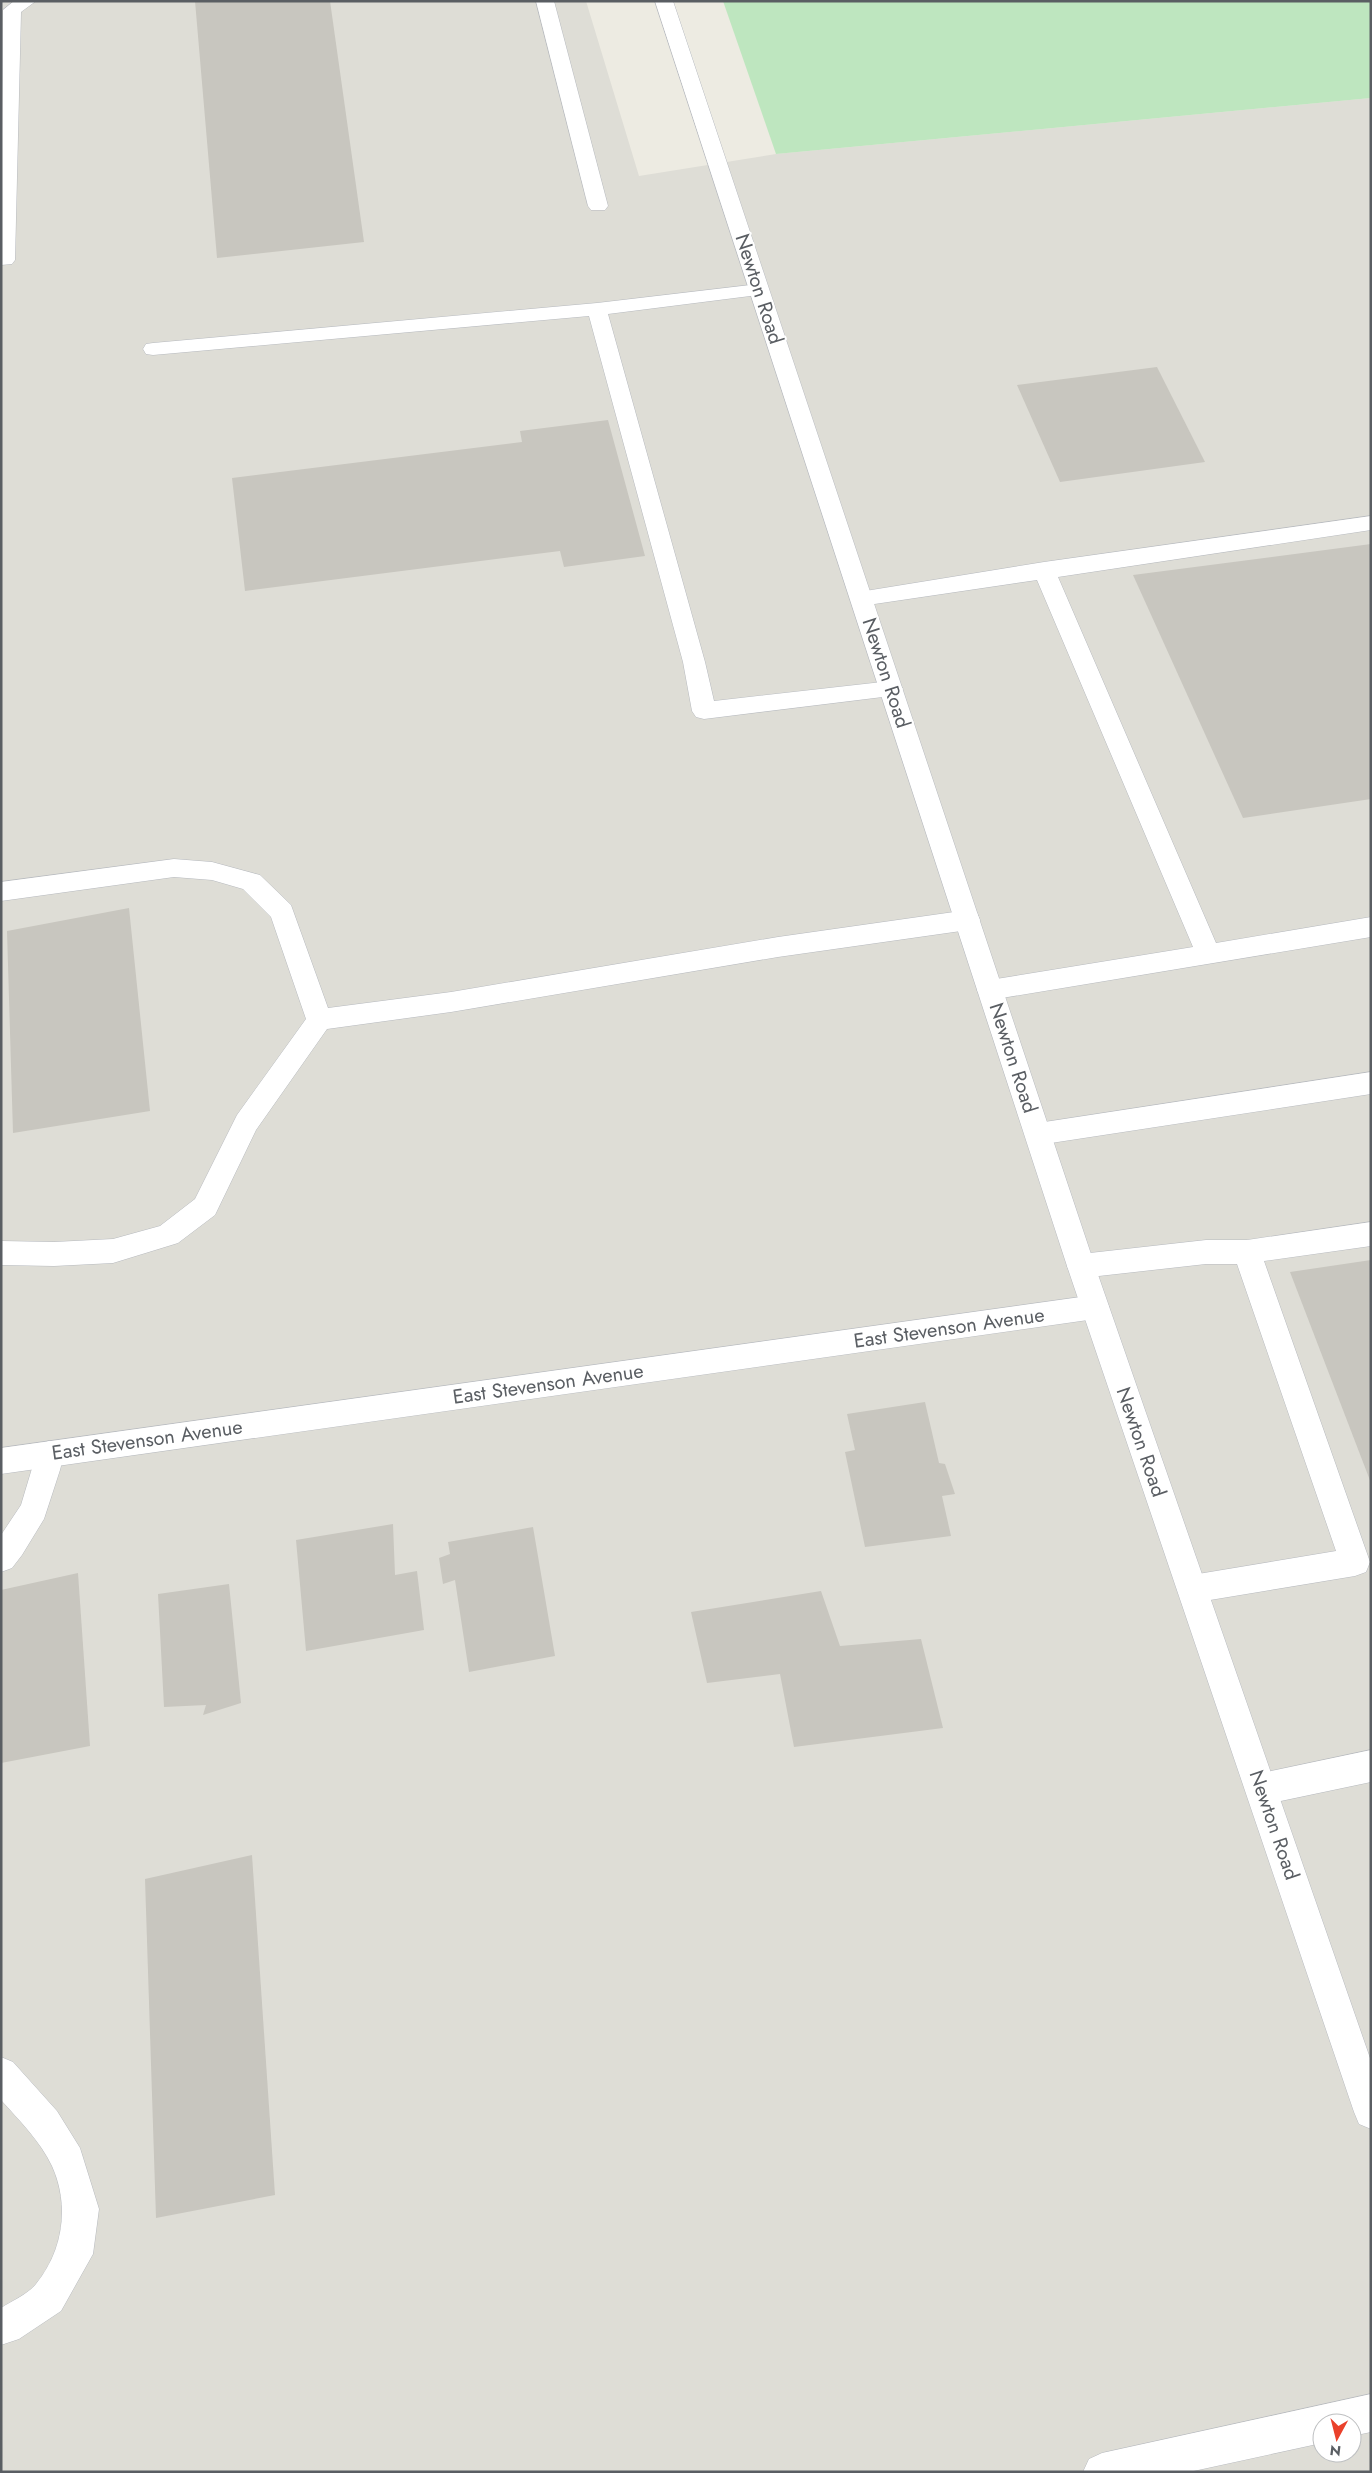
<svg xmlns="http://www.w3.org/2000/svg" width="1372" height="2473" font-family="Jost,sans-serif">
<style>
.industrial{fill:#deddd6;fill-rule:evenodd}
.green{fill:#bee6bf}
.building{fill:#c8c6bf}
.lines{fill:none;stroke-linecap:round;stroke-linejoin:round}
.lane-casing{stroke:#b7babf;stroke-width:1}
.street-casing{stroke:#b7babf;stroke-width:1}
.secondary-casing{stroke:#b8bbc1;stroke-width:1}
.lane{fill:#fff;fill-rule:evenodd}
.street{fill:#fff;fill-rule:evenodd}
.secondary{fill:#fff;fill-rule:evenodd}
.labels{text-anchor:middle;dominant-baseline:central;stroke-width:4;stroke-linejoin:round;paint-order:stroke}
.street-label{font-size:20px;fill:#5a5e63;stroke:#fff}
</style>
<rect width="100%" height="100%" fill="#edebe2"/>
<!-- industrial -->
<path class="industrial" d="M1,1H586L639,176L776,154L1371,98V2472H1ZM1322,2423H1352V2453H1322Z"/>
<!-- green -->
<path class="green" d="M723,1H1371V98L776,154Z"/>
<!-- building -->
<g class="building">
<path d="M195,1H330L364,242L217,258Z"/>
<path d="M1157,367L1205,462L1060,482L1017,385Z"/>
<path d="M608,420L645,556L564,567L560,551L245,591L232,478L522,442L520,431Z"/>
<path d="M1371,544V799L1243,818L1133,575Z"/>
<path d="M129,908L150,1111L13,1133L7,931Z"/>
<path d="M1371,1260V1483L1290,1272Z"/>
<path d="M925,1402L939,1463L945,1464L955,1494L942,1496L951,1536L865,1547L845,1452L855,1450L847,1414Z"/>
<path d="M393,1524L395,1575L417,1571L424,1630L306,1651L296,1540Z"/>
<path d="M533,1527L555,1656L469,1672L455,1580L443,1584L439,1558L450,1554L448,1542Z"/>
<path d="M78,1573L90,1746L1,1763V1590Z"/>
<path d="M229,1584L241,1703L203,1715L206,1705L164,1707L158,1594Z"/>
<path d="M821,1591L840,1646L921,1639L943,1728L794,1747L780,1674L707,1683L691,1612Z"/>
<path d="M252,1855L275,2195L156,2218L145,1879Z"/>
</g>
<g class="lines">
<defs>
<g id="lane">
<path d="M14,1H36L21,12L15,260L12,264L1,265L3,10Z"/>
<path d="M536,1H554L608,206L605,210H591L588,206Z"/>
<path d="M759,284L766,286L769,290L766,294L608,314L705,662L714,701L891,681L899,683L903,689L899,695L704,719L696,717L692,711L683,662L589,316L153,355L146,354L143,349L146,344L153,343L597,303Z"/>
<path d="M1371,516V530L1058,577L1216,943L1371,917V937L990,1000L981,997L977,990L981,983L990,980L1193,947L1037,580L861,606L853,603L850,598L853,593L1044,562Z"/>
<path d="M174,859L212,862L260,875L291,905L328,1008L451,992L778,937L968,910L977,913L980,920L977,927L968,930L778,957L451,1012L327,1029L256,1130L215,1215L178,1243L113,1263L54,1266L1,1265V1241L54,1242L113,1239L160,1226L195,1199L237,1115L306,1019L271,917L243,889L212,880L174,877L1,901V882Z"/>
<path d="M1371,1072V1094L1038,1145L1029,1142L1025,1134L1029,1126L1038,1123Z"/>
<path d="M1371,1222V1246L1264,1261L1370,1562L1366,1572L1355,1576L1192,1603L1181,1599L1177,1589L1181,1579L1192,1575L1336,1551L1237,1264H1206L1081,1278L1071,1274L1067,1266L1071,1258L1081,1254L1206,1240H1247Z"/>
<path d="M49,1441L59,1445L64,1454L60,1470L44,1519L22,1555L12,1568L1,1572V1535L21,1505L39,1445Z"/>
<path d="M1371,1750V1782L1262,1805L1251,1800L1246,1789L1251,1778L1262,1773Z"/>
<path d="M1,2057L13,2062L57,2111L80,2148L99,2209L93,2254L61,2311L19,2339L1,2345V2308C12,2301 28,2294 36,2284C63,2251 70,2206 52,2166C40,2141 20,2121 1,2100Z"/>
<path d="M1371,2394V2432L1352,2436V2423H1322V2443L1189,2472H1083L1089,2459L1102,2453Z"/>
</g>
<path id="street" d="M1095,1295L1105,1298L1109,1307L1105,1316L1095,1319L1,1474V1448Z"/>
<path id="secondary" d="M655,1H673L1095,1266L1371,2061V2129L1359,2124L1354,2112L1067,1266Z"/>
</defs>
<!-- lane casing -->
<use href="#lane" class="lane-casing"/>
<!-- street casing -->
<use href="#street" class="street-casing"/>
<!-- secondary casing -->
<use href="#secondary" class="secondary-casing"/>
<!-- lane -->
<use href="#lane" class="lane"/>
<!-- street -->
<use href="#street" class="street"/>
<!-- secondary -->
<use href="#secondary" class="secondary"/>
</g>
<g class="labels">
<!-- street labels -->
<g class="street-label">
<text transform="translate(759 289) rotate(72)">Newton Road</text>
<text transform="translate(886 673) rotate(72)">Newton Road</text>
<text transform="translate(1013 1058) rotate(72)">Newton Road</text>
<text transform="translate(949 1328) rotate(-8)">East Stevenson Avenue</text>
<text transform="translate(548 1384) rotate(-8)">East Stevenson Avenue</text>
<text transform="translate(147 1440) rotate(-8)">East Stevenson Avenue</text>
<text transform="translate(1141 1442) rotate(71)">Newton Road</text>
<text transform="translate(1274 1825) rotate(71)">Newton Road</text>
</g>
</g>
<!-- border -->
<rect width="1372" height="2473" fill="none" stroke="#5a5e63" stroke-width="5"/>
<!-- north arrow -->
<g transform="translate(1337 2438) rotate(187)"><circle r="24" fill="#ffffff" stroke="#bdbfc1"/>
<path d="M0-4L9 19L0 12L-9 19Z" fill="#ea412b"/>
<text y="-8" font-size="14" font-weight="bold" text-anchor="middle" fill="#5a5e63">N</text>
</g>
</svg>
